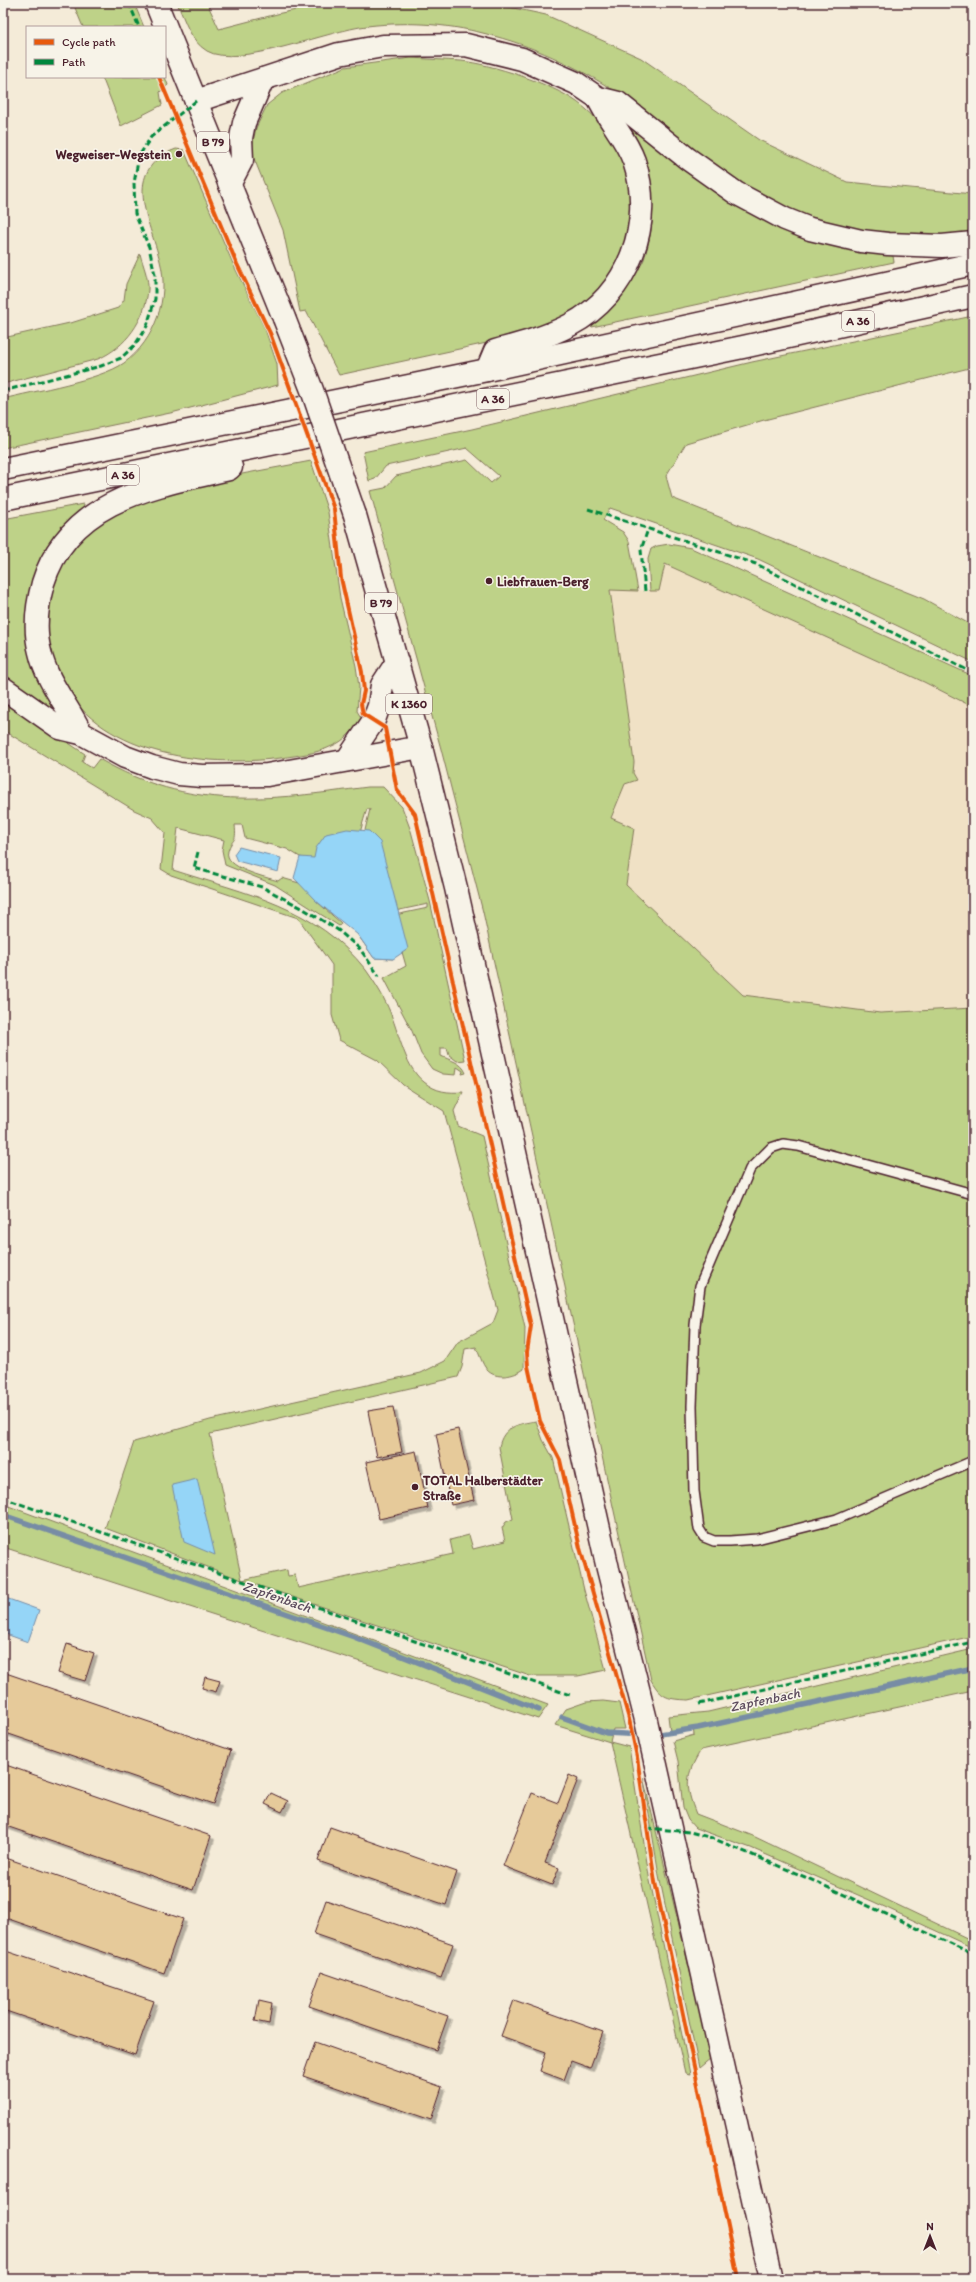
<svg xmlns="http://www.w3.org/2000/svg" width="976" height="2282" font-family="Itim,sans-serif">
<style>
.built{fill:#f0e1c5}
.green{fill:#bed288;stroke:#84785a}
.water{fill:#95d5f7;stroke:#778ca5}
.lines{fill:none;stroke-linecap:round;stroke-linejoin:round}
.stream{stroke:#778ca5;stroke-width:5.5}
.building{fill:#e6ca9a;stroke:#4a1f2b;filter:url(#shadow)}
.lane-casing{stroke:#4a1f2b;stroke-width:12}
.secondary-casing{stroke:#4a1f2b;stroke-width:25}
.primary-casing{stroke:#4a1f2b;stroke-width:25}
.highway-casing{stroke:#4a1f2b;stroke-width:25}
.lane{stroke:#f7f3e8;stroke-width:9}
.secondary{stroke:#f7f3e8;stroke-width:22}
.primary{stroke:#f7f3e8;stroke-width:22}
.highway{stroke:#f7f3e8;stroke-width:22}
.primary-bridge-casing{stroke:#4a1f2b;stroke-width:25;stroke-linecap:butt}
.primary-bridge{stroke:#f7f3e8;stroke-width:22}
.quiet{stroke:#00873e;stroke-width:3;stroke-dasharray:6 3;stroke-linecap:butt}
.cycleway-casing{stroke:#f7f3e8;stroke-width:6}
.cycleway{stroke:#e8590c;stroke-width:4}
.poi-dot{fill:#4a1f2b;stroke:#f7f3e8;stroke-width:1.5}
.labels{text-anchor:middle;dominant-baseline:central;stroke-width:3.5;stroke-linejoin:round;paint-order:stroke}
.shield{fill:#f7f3e8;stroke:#7e5f64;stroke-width:1}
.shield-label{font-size:12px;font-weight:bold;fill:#4a1f2b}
.poi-label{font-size:13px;font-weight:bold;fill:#4a1f2b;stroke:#f7f3e8;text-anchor:start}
.water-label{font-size:14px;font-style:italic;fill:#5d4c5e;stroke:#f7f3e8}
</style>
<defs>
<filter id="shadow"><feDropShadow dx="3.5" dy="3.5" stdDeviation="0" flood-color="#0004"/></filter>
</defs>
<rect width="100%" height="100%" fill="#f4ebd8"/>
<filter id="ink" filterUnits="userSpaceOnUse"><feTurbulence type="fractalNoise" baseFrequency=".025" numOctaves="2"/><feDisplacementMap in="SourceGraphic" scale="8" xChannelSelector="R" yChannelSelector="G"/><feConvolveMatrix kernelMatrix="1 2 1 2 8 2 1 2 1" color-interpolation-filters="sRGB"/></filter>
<g filter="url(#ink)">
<!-- built -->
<path class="built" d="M665,564L924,682L973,707V1008L880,1013L743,995L625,885L634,829L611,818L625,784L637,780L633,773L634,762L610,589L659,591Z"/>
<!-- green -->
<g class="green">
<path d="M73,3H134L144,27H83Z"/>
<path d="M177,3H207L219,29L281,13L332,3H490L546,15L641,58L759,140L847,182L973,194V235C910,237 849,238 790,211C727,182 678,136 622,96C584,70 539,48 494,36C452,24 410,21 367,26C329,30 237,69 207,51C190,41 185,20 177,3Z"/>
<path d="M411,58C427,59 444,60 461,61C492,64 552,84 577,102C657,160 647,271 563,320C557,324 548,325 541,328C519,335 497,341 473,346C428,356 384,365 339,375L306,311L300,312L283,230L251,151L256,128L267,105L282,93L345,67Z"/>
<path d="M102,77H165L168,85L160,92L162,105L121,126Z"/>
<path d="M625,122L722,197L780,227L839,247L893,256L894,262L592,327L591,323C610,305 628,288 641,265C645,260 646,251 648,245C660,199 647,162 625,122Z"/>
<path d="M176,149L184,150L234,266L265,329L277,364L278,385L175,412L3,448V399C34,391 100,380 124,363C155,341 170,297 160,261C150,221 120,170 176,149Z"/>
<path d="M140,254C143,265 149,279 148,290C145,320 126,347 98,359L3,384V338L74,322L118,308L124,300L126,284Z"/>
<path d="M973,316V367L764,420L686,443L666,476L672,498L924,599L973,626V662L758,559L610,508L603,520L623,532L629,541L638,591L610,590L634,762L633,773L637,780L625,784L611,818L634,828L626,885L743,995L880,1013L973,1008V1636L689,1700C668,1699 662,1699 651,1680L483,912L441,749L370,491L385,488L396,476L467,460L491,483L499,476L467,448L386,466L375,479L369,481L363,452L472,429L752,362Z"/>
<path d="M311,461L328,512L340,598L356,666L359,687L357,711L362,719C353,730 345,741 332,746C316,754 298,755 281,758C202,768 96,755 58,675C46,650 43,623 50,596C60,556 78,533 113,513C123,507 134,504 144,500C198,480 255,472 311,461Z"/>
<path d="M83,504L85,508L61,528L40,561L30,595L58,711L51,714L3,678V519Z"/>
<path d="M669,544L691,548L973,676V707L924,682L665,564L659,591H650L648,559L651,549L657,546Z"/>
<path d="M3,699L85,754L82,762L92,768L99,759C190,812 269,800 368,787H383L402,807L411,831L430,901L465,1060L457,1061L449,1055L447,1048H441V1056C449,1060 462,1062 466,1073L462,1074L463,1071L457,1067L456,1075L443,1074L432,1069L421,1054L412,1031L384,978L406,966L400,945L395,936L389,935L385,924L395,915L428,908V904L395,911L383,920L372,896L363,888L362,882L359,856L370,809H367C358,837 353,858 359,886L340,878L325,875L324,867L319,862L300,857L287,849L245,838L242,825H235C237,845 232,837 228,851C223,868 266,877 278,881L282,878L313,887L327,879L340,880L362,891L376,908L388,937L386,943L388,952L393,959L374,958L346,918L320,896L315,900L341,923L339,926L275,885L225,865L222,850L224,840L178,828L173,870C247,894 315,906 366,970C373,980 381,992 386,1003C398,1026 403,1066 424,1082C436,1092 448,1093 463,1092L454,1111L458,1126L482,1136L525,1328L524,1369C515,1376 496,1380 487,1370C482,1364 479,1353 476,1347L465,1349L462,1367L458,1377L210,1434L242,1580L287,1570L288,1576L295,1575L298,1588L453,1554L450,1540L469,1535L473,1549L505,1541L502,1528L506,1522L513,1519L499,1447C503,1427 517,1424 536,1421L543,1440L553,1458L584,1590L606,1670L578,1676H530L242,1580L105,1528L134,1442L210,1420L421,1373L445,1361L458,1342L493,1323L498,1310L444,1111L403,1085L377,1060L339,1040L332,1015V965L298,918L171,875L161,869L165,833L152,818L134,810L3,730Z"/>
<path d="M3,1504L548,1705L538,1719L3,1547Z"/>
<path d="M973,1649V1691L701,1750C685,1776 685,1786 696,1814L753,1836L973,1941V1948L874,1902L751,1848L695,1828L688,1820L683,1808L678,1761L673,1741L694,1735L693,1727L670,1732L668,1716L708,1712Z"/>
<path d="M603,1701L619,1703L625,1729H613L610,1742L629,1747L649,1876L690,2074L685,2073L610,1742L555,1725L566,1709L586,1702Z"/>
<path d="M643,1777L711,2058L699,2068L659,1875Z"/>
</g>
<!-- water -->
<g class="water">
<path d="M347,829L369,831L380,842L408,949L393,959L374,958L358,935L315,900L294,878L300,857L314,858L316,848L326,834Z"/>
<path d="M239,847L281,858L278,872L237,861L234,854Z"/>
<path d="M197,1479L215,1555L184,1542L172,1485Z"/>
<path d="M3,1597L39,1610L28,1642L3,1633Z"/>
</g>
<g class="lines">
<!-- stream -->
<g class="stream">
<path d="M3,1515L354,1637L539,1710"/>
<path d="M562,1717L606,1733L644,1735"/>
<path d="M654,1735L698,1728L973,1668"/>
</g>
</g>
<!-- building -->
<g class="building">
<path d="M393,1407L402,1452L377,1457L368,1411Z"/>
<path d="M458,1429L474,1500L451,1505L436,1434Z"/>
<path d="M416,1451L428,1508L379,1519L366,1462Z"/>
<path d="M67,1644L94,1653L85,1681L58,1673Z"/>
<path d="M3,1672L231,1750L213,1804L3,1732Z"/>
<path d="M205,1677L220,1681L216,1692L202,1688Z"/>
<path d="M3,1764L211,1836L193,1890L3,1825Z"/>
<path d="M569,1775L578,1779L545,1863L559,1868L552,1885L503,1866L532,1793L558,1803Z"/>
<path d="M271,1793L288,1801L282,1812L265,1804Z"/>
<path d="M330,1827L457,1872L446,1905L318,1861Z"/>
<path d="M3,1857L183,1919L164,1973L3,1917Z"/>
<path d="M326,1900L453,1944L441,1978L314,1934Z"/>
<path d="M3,1950L154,2001L135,2055L3,2010Z"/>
<path d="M321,1972L448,2016L436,2050L309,2006Z"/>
<path d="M259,2000L272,2003L269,2024L255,2021Z"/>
<path d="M514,2000L603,2032L590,2068L571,2061L564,2080L540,2071L546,2052L501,2036Z"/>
<path d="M315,2042L442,2087L431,2120L303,2076Z"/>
</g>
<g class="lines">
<defs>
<path id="lane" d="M973,1194L798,1146L783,1144L771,1148L750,1169L700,1286L695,1325L692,1406L694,1491L699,1529L704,1537L714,1541H730L757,1539L837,1519L973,1461"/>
<path id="secondary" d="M421,747L456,888L608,1569L645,1716L771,2279"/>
<g id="primary">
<path d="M156,3L284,318"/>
<path d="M355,515L421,747"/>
</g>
<g id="highway">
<path d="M196,101L339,54L383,46L466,45L522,59L576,83L598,98L618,103L688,159L736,193L785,219L810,229L861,241L888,244L942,246L973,243"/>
<path d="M230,183L242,160L241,138L244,123L263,79"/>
<path d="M487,370L495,351C521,344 547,337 570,325C629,294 655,223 634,161C626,138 608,120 598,98"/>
<path d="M3,469L487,370L973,264"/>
<path d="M3,499L743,347L973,296"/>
<path d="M3,688L60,728L81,733L125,757L152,767L179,774L202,776L267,775L421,747"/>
<path d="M81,733C68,705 47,683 40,652C34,630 37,605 43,583C69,499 155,486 229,469L231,467"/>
<path d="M347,760L374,720L379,706L382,685L397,662"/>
</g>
</defs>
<!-- lane casing -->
<use href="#lane" class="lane-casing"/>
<!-- secondary casing -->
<use href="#secondary" class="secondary-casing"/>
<!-- primary casing -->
<use href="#primary" class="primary-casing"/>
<!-- highway casing -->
<use href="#highway" class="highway-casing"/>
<!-- lane -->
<use href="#lane" class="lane"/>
<!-- secondary -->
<use href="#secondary" class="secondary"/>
<!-- primary -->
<use href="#primary" class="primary"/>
<!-- highway -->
<use href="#highway" class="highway"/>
<defs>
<path id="primary-bridge" d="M284,318L312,390L355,515"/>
</defs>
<!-- primary-bridge casing -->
<use href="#primary-bridge" class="primary-bridge-casing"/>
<!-- primary-bridge -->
<use href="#primary-bridge" class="primary-bridge"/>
<!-- quiet -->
<g class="quiet">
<path d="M129,3L139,27"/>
<path d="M3,391L101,366L121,358L135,345L147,326L155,299V275L149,247L135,214L134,183L139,156L151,137L196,101"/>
<path d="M588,509L756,564L973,673"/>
<path d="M645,591L641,550L648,529"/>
<path d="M198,852L194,868L262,887L302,908L338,930L360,949L379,976"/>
<path d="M3,1498L570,1695"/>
<path d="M699,1704L973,1642"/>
<path d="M647,1828L690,1832L712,1838L805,1877L973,1954"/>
</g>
<defs>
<path id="cycleway" d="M159,77L237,264L270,333L334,509L341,578L362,672L364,691L361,704L363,714L385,728L397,790L415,814L531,1326L527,1352L528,1366L540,1421L560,1460L580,1548L629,1719L637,1757L655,1882L739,2279"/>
</defs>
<!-- cycleway casing -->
<use href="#cycleway" class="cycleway-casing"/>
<!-- cycleway -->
<use href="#cycleway" class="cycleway"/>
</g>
</g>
<!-- markers -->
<g class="poi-dot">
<circle cx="179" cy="154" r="4"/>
<circle cx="489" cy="581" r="4"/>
<circle cx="415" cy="1487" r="4"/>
</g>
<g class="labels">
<!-- shield labels -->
<g class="shield">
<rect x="197" y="132" width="32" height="20" rx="3"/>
<rect x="842" y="311" width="32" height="20" rx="3"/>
<rect x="477" y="389" width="32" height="20" rx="3"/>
<rect x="107" y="465" width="32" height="20" rx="3"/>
<rect x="365" y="593" width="32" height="20" rx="3"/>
<rect x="386" y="694" width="46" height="20" rx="3"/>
</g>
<g class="shield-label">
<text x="213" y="142">B 79</text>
<text x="858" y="321">A 36</text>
<text x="493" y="399">A 36</text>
<text x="123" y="475">A 36</text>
<text x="381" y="603">B 79</text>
<text x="409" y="704">K 1360</text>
</g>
<!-- poi labels -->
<g class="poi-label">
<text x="171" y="154" text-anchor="end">Wegweiser-Wegstein</text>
<text x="497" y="581">Liebfrauen-Berg</text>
<text x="423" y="1480">TOTAL Halberstädter<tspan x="423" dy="15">Straße</tspan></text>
</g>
<!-- water labels -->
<g class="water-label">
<text transform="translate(277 1597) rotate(19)">Zapfenbach</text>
<text transform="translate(765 1700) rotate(-12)">Zapfenbach</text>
</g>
</g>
<!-- margin -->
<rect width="976" height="2282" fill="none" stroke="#f7f3e8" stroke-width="16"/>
<rect x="8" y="8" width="960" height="2266" fill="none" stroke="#4a1f2b" stroke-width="1.5" filter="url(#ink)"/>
<!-- legend -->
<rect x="26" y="26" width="140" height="52" fill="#f7f3e8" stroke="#b29e9c"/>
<rect x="34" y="39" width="20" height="6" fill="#e8590c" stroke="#b29e9c"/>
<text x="62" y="46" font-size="12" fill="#4a1f2b">Cycle path</text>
<rect x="34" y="59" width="20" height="6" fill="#00873e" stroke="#b29e9c"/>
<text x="62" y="66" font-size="12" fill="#4a1f2b">Path</text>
<!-- north arrow -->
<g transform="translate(930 2236)" stroke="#f7f3e8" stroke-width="3" paint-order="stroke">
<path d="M0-3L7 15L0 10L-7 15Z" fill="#4a1f2b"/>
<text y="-6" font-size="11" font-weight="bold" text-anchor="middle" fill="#4a1f2b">N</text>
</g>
</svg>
